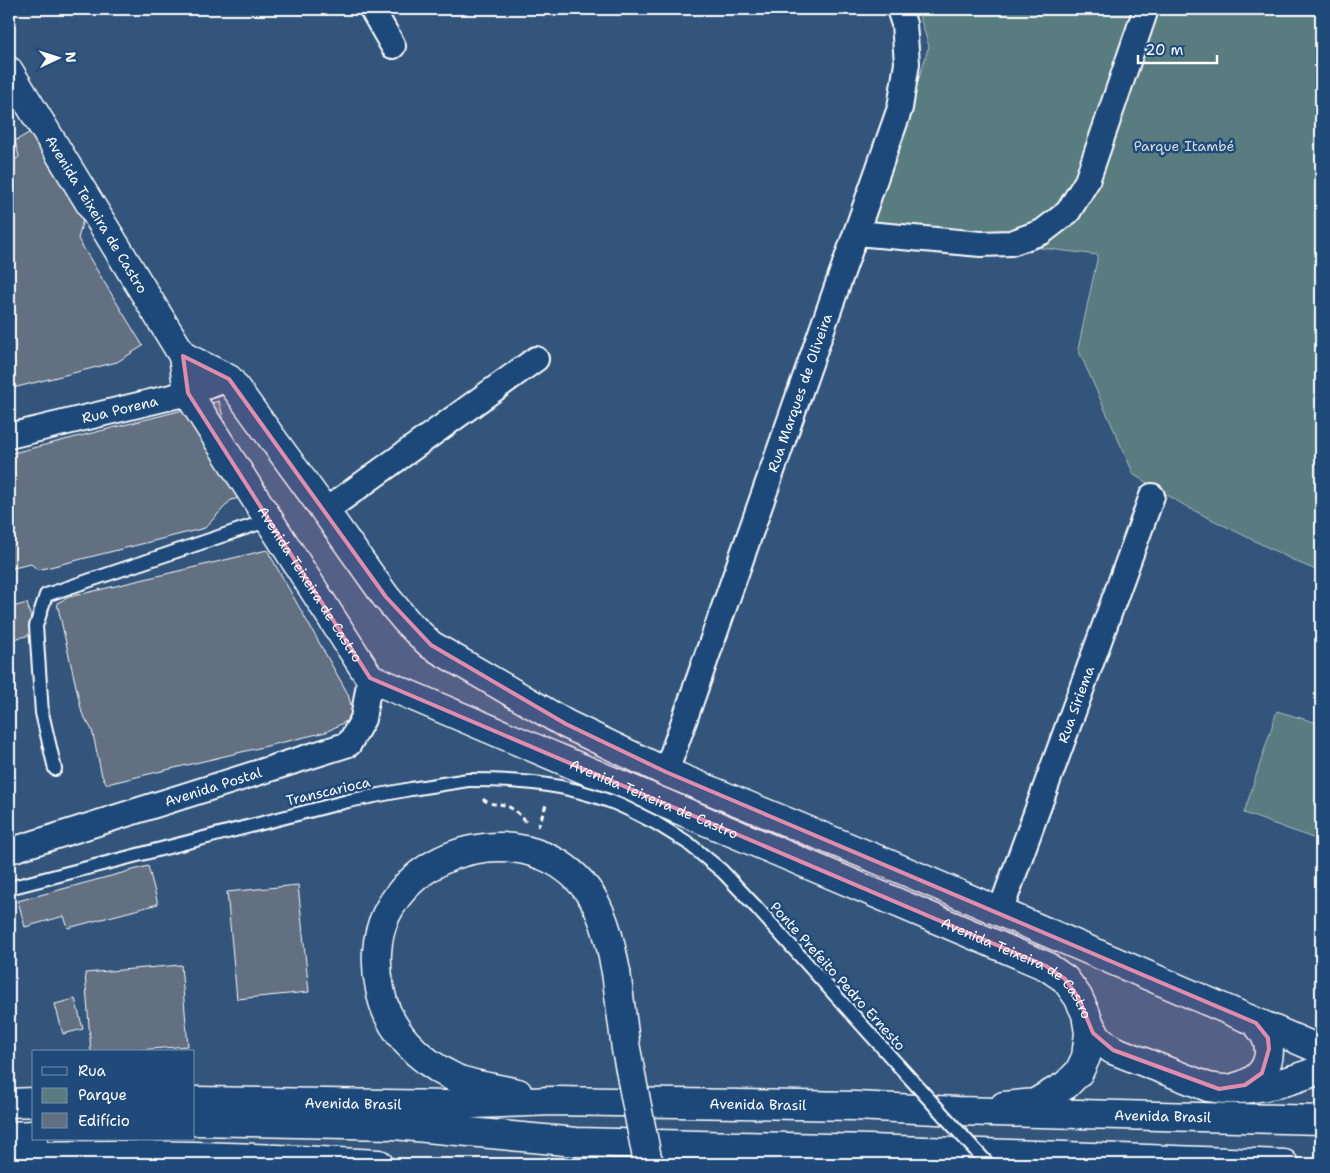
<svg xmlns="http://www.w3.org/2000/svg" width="1330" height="1173" font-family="'Shantell Sans',sans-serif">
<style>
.green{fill:#597c80;stroke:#acbec0}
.building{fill:#626f81;stroke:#fff}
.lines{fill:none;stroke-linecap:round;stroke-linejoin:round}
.lane-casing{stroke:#fff;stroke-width:16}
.street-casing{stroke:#fff;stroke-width:28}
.secondary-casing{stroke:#fff;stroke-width:31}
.highway-casing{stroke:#fff;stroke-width:31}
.path{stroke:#fff;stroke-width:3;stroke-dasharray:5 4;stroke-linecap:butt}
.lane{stroke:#1f4a7a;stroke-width:12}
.street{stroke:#1f4a7a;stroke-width:24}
.secondary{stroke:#1f4a7a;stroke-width:28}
.highway{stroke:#1f4a7a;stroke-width:28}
.lane-bridge-casing{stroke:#fff;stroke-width:16;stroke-linecap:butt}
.highway-bridge-casing{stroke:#fff;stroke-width:31;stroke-linecap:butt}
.lane-bridge{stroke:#1f4a7a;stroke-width:12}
.highway-bridge{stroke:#1f4a7a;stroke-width:28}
.marked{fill:#e08cad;fill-opacity:0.2;stroke:#e08cad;stroke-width:4;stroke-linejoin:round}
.labels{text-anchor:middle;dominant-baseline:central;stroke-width:5;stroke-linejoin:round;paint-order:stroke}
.park-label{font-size:14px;fill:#d6dedf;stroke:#1f4a7a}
.street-label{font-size:14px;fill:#fff;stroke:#1f4a7a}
</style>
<rect width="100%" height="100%" fill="#33557c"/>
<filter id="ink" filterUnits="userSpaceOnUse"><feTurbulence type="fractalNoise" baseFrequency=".02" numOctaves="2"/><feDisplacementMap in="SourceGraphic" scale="10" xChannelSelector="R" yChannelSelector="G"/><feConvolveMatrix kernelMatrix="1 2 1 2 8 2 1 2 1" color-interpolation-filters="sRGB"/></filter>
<g filter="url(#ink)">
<!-- green -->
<g class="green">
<path d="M917,9H1321V572L1299,563L1189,508L1134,475L1078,349L1098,255L872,227L929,46Z"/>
<path d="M1277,711L1321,724V841L1244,813Z"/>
</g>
<!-- building -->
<g class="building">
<path d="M32,131L81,211L83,219L78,239L143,346L117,362L9,389V164L19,157L15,141Z"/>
<path d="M219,401L243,497L231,500L205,528L38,570L31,564L9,569V454Z"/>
<path d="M267,550L348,694L354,717L326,732L107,784L102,776L92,730L82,713L57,603L69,597Z"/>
<path d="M27,603L35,634L9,640V608Z"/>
<path d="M148,866L158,904L68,928L64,916L25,927L18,901Z"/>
<path d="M298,885L309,992L237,999L227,892Z"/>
<path d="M181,965L188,1046L113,1052H91L85,973Z"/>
<path d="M75,999L83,1029L63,1034L55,1004Z"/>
</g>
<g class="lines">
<defs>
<g id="lane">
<path d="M55,769L42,713L36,626L46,595L269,520"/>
<path d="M654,822L688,843L722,871L757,908L898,1065"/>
<path d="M9,888L348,801L411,789L468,780"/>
</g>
<g id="street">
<path d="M372,9L393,46"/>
<path d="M856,233L981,244L1011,243L1042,232L1068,212L1087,181L1146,9"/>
<path id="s1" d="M9,436L188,393L229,379"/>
<path d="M325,511L536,359"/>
<path id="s2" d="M666,772L900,108L907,63L904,24L899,9"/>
<path id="s3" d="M9,851L349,744L363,719L370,678"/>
<path id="s4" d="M1000,912L1152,496"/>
</g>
<g id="secondary">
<path id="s5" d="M9,71L183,356L188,393L370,678L1046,966L1065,979L1078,997L1086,1014L1089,1033L1086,1057L1079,1072L1066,1085L1035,1103L1004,1106"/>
<path d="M183,356L229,379L325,511L386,597L408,623L431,645L566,724L666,772L884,862L1321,1050"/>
<path d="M1087,1018C1094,1034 1098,1040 1113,1050L1208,1087C1243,1094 1289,1083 1321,1069"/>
<path d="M1236,1087C1269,1079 1280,1048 1256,1023"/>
</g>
<g id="highway">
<path d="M518,1093C501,1089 470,1085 455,1078C419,1061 387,1030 380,989C375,966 375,938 386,915C424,837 543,820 592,897C606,920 611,946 616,972"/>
<path id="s6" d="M194,1101L447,1105L553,1101L855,1106L957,1111L1321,1120"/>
<path d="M9,1103L34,1102"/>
<path d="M194,1121L394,1125L576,1142L869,1149L1284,1164"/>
<path d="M9,1136L34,1135"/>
<path d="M9,1157C132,1152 255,1157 379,1164"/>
</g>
</defs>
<!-- lane casing -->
<use href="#lane" class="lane-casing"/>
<!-- street casing -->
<use href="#street" class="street-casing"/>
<!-- secondary casing -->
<use href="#secondary" class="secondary-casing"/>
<!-- highway casing -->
<use href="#highway" class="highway-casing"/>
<!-- path -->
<g class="path">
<path d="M483,799C492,807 498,802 507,806C514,809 522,816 526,822"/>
<path d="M538,827L546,805"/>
</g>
<!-- lane -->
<use href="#lane" class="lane"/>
<!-- street -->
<use href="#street" class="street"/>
<!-- secondary -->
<use href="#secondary" class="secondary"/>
<!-- highway -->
<use href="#highway" class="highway"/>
<defs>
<g id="lane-bridge">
<path d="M468,780C519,780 561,783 609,801C624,806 639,815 654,822"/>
<path d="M898,1065L988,1164"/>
</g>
<path id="highway-bridge" d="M616,972L626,1049L647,1158L650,1164"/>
</defs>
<!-- lane-bridge casing -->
<use href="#lane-bridge" class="lane-bridge-casing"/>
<!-- highway-bridge casing -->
<use href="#highway-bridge" class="highway-bridge-casing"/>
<!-- lane-bridge -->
<use href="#lane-bridge" class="lane-bridge"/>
<!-- highway-bridge -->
<use href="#highway-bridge" class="highway-bridge"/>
</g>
</g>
<!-- marked area -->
<path class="marked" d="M183,356L229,379L386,597L431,645L566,724L666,772L1256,1023L1268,1038L1269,1049L1262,1073L1245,1085L1219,1089L1113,1050L1093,1033L1078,997L1065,979L1046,966L370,678L188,393Z"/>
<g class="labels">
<!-- park labels -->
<g class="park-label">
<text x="1184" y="146">Parque Itambé</text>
</g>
<!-- street labels -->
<g class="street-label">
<text stroke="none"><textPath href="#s5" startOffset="168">Avenida Teixeira de Castro</textPath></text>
<text stroke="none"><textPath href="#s2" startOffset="402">Rua Marques de Oliveira</textPath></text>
<text stroke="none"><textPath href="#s1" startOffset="114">Rua Porena</textPath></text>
<text stroke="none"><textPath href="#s5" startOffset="598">Avenida Teixeira de Castro</textPath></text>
<text stroke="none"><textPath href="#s4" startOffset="221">Rua Siriema</textPath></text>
<text stroke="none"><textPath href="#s3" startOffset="214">Avenida Postal</textPath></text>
<text transform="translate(328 791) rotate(-13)">Transcarioca</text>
<text stroke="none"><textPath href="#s5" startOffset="1018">Avenida Teixeira de Castro</textPath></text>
<text stroke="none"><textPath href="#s5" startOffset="1422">Avenida Teixeira de Castro</textPath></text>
<text transform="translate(838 976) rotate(48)">Ponte Prefeito Pedro Ernesto</text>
<text stroke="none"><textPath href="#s6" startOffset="159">Avenida Brasil</textPath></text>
<text stroke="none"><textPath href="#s6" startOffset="564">Avenida Brasil</textPath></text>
<text stroke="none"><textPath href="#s6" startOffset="969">Avenida Brasil</textPath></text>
</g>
</g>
<!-- margin -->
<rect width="1330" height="1173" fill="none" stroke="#1f4a7a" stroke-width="30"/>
<rect x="15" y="15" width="1300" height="1143" fill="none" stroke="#fff" stroke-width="2" filter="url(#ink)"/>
<!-- legend -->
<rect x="32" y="1050" width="162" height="90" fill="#1f4a7a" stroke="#7992af"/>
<rect x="42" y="1067" width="25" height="8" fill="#1f4a7a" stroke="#7992af"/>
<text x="78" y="1076" font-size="15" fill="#ffffff">Rua</text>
<rect x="42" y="1088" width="25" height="15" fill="#597c80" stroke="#7992af"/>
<text x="78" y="1100" font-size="15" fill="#ffffff">Parque</text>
<rect x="42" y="1113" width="25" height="15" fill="#626f81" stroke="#7992af"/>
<text x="78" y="1126" font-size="15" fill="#ffffff">Edifício</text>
<!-- north arrow -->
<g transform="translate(58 58) rotate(86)" stroke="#1f4a7a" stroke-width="4" paint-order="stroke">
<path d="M0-4L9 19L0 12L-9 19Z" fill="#ffffff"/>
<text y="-8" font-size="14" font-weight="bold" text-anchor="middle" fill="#ffffff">N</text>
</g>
<!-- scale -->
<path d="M1138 55v8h79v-8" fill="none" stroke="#ffffff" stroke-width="2.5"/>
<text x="1145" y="55" font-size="15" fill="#ffffff" stroke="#1f4a7a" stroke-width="4" paint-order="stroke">20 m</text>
</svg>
